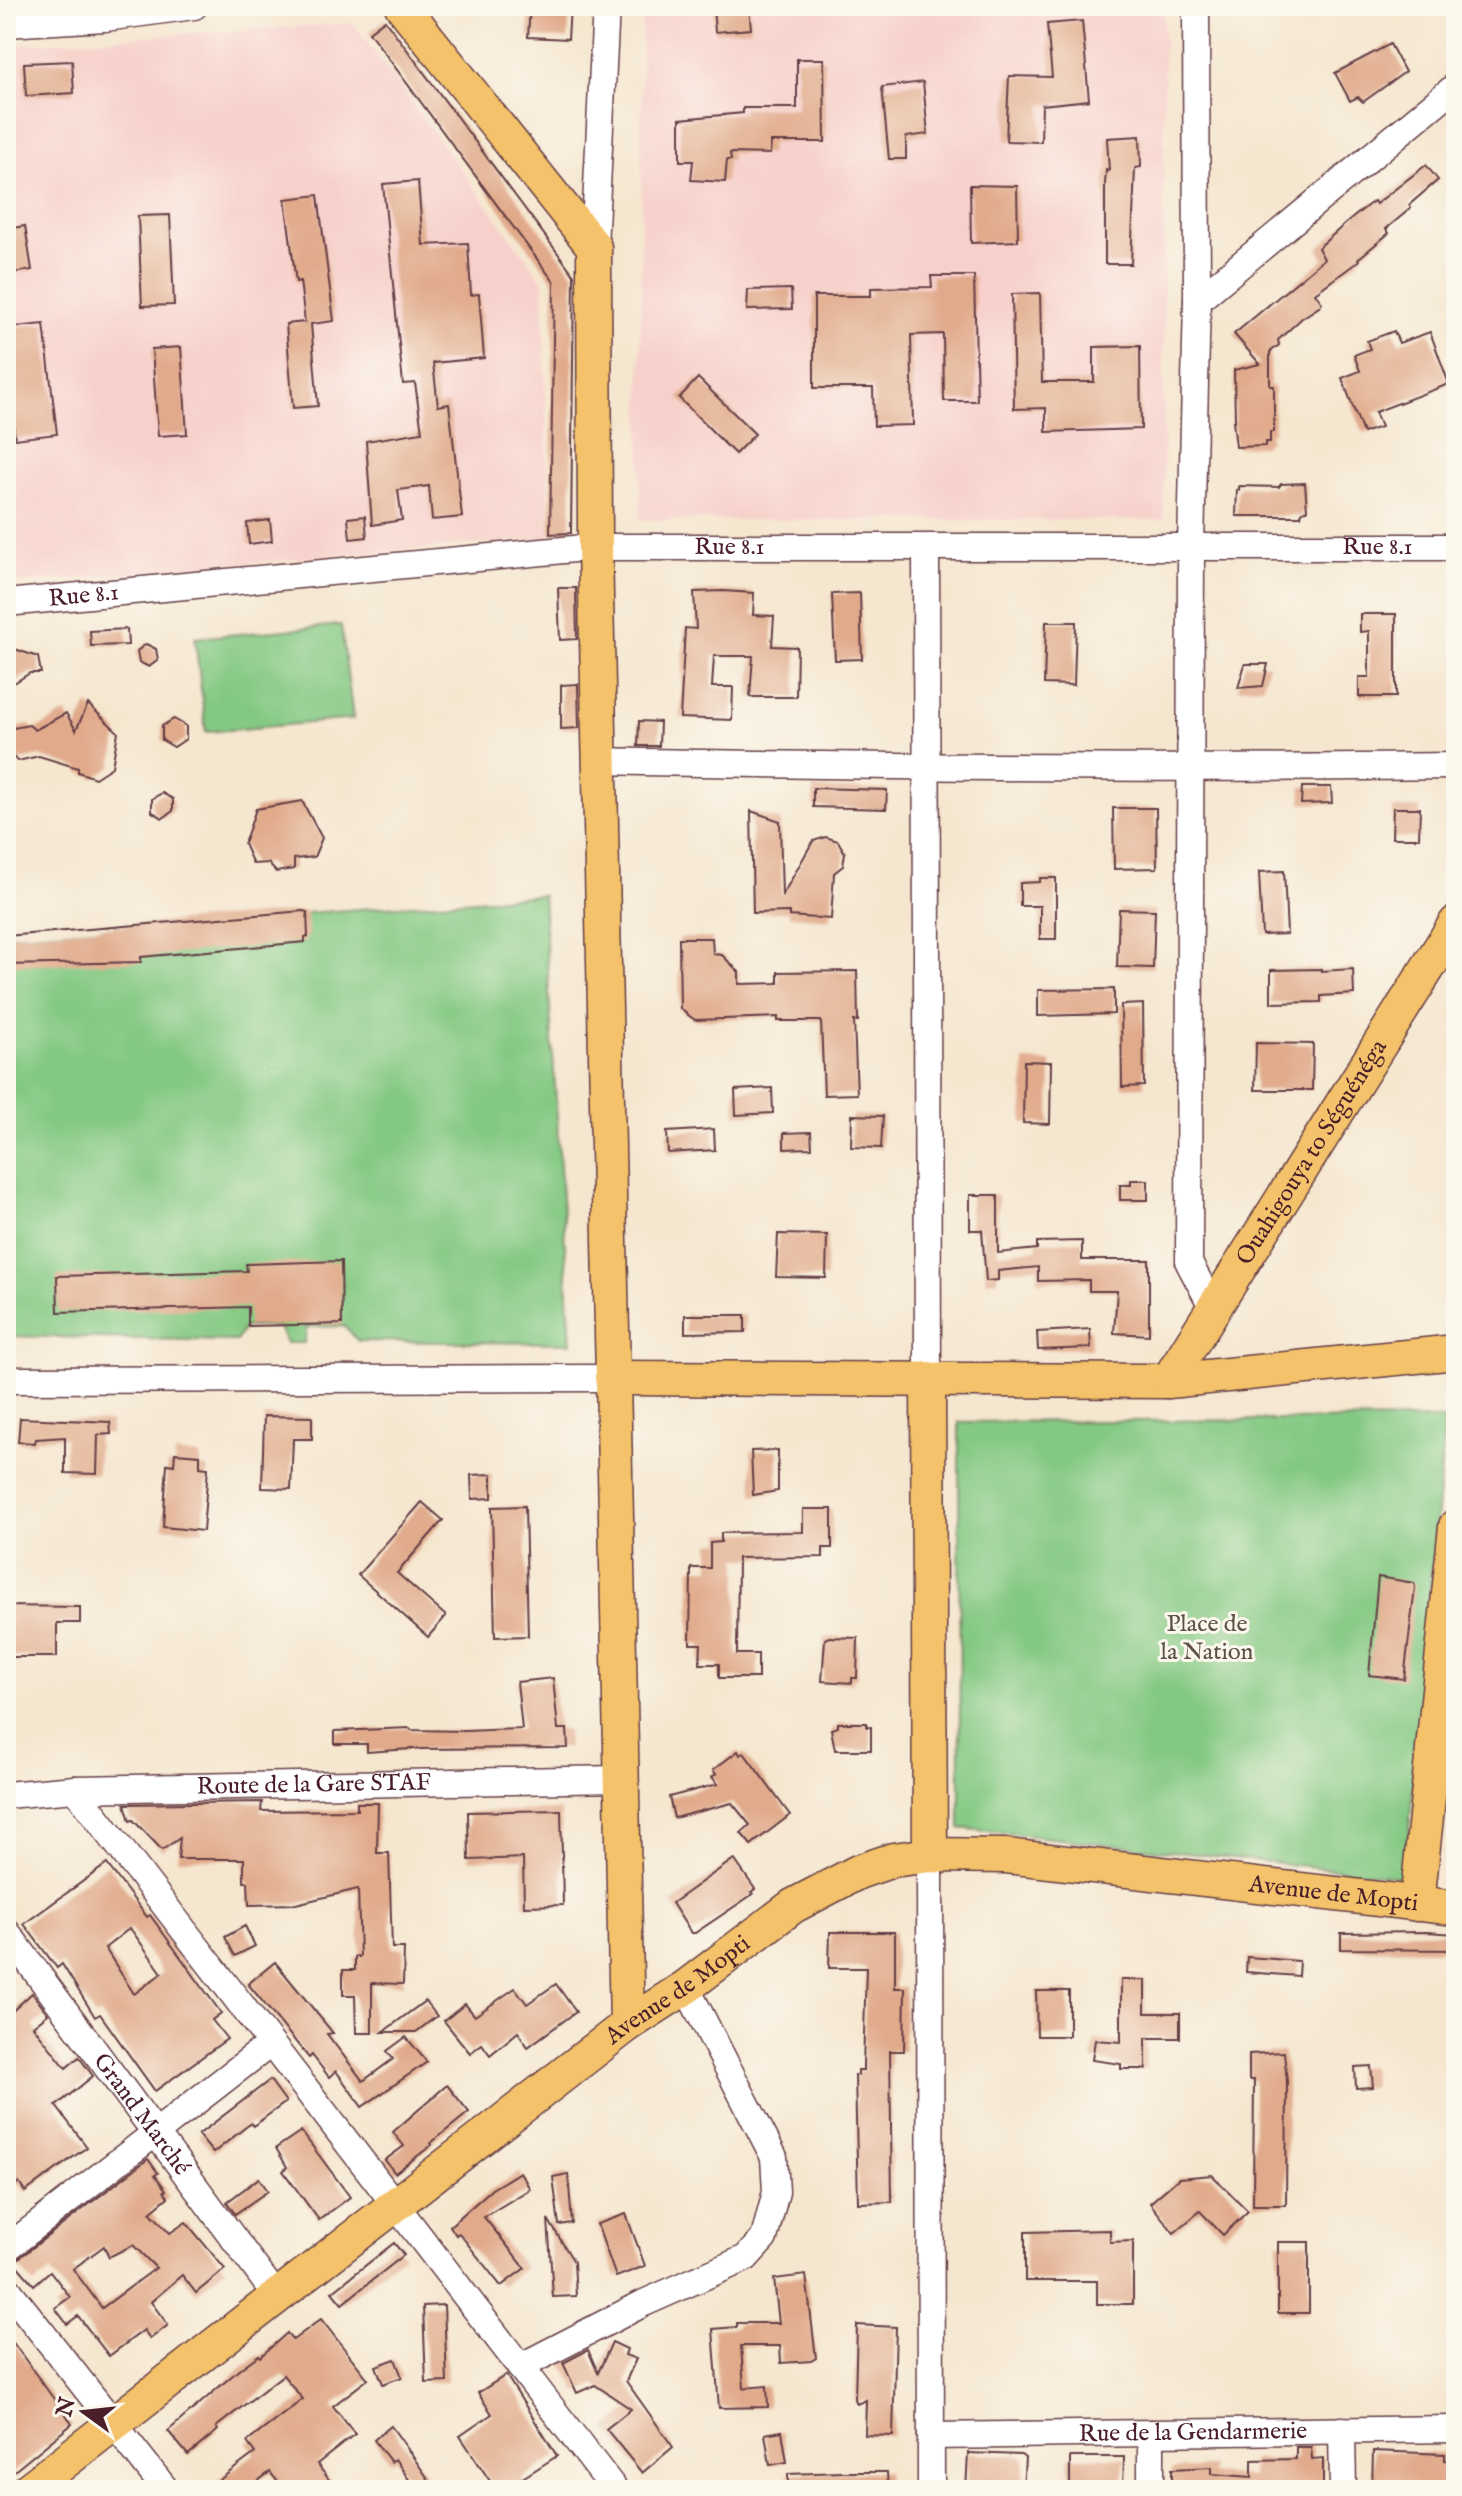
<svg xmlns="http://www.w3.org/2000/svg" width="1462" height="2496" font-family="'IM FELL English',serif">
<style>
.built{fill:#f7d0cb}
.green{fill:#84c983;stroke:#677457;stroke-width:2}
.building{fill:#e1aa8b;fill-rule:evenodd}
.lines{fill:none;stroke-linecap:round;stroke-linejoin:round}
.minor-casing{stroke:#643d44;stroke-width:29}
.major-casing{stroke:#643d44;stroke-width:37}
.minor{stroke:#fff;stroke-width:26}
.major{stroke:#f3c26a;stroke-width:34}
.labels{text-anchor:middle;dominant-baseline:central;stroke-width:6;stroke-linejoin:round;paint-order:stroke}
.street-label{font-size:24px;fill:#4a1f2b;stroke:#fbf7ec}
.park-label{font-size:24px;fill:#5b5245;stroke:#fbf7ec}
</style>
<rect width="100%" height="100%" fill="#fbf7ec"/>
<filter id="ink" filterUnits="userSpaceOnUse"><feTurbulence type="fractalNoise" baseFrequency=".0125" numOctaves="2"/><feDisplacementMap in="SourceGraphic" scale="16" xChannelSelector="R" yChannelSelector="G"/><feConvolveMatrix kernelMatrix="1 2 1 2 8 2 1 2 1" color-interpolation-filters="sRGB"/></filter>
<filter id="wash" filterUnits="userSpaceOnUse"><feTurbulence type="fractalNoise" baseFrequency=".006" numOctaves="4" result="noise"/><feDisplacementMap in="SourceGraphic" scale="32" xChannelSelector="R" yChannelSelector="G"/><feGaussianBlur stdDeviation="1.8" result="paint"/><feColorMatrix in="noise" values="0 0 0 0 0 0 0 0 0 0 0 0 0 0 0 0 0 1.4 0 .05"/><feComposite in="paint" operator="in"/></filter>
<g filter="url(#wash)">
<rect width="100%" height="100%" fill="#f5e6cf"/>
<!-- built -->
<g class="built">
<path d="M642,6H1164V520H640Z"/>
<path d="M353,23L543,281L549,538L6,584V45Z"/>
</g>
<!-- green -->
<g class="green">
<path d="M341,625L353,719L206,732L195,638Z"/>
<path d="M543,895L571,1343L358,1341L345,1326L307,1327L304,1343H286L279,1327H245L236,1341L6,1336V936Z"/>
<path d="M1445,1419L1405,1877L960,1828L959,1422Z"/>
</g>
<g id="blocks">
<!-- building -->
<g class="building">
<path d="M530,6H570L568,39L528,37Z"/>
<path d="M713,6H749L751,29L715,32Z"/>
<path d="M385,20L574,275L571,533L550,534L554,282L369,32Z"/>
<path d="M1082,21L1089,100L1042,105L1041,142L1006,141L1009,76L1052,77L1047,24Z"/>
<path d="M1390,44L1405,72L1363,102L1358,97L1350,101L1335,73Z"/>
<path d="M797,59H824L825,142H771L770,154L730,153L731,160H727L725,182L691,180L693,161H680V119L743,113V108H797Z"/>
<path d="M72,61L74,93L26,96L24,63Z"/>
<path d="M923,82L928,134L906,137V159H889L882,87Z"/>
<path d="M1140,136L1141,167L1135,168L1131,264H1105V184L1106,170L1109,171L1107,138Z"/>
<path d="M1426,165L1438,180L1409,205L1411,208L1386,229L1389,233L1358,259L1359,261L1315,293L1322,303L1319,307L1302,318L1278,340L1279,345L1270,352V386H1274V432H1270V442H1266L1265,446L1236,447L1233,421H1235L1234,370L1260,364L1234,334L1324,259L1318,248L1344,225L1367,206L1374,201L1376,204Z"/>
<path d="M418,181L423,245L468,243L471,295L479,294L484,358L433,363L438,406L449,404L462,517L432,520L429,486L398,490L402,520L372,525L366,441L422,432L415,383L403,384L383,184Z"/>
<path d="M970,185L1017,186L1018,241L971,243Z"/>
<path d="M318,195L334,321L311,324L318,406L293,408L286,324L305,322L300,281L296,282L285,199Z"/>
<path d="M170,215L174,305L142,306L138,216Z"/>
<path d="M25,226L32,270L6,274V229Z"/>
<path d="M931,276H974L977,401H944L943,334L911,335L913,425L874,426L873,388H814V296H871V288L932,287Z"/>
<path d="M791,289L792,309L747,310L748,290Z"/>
<path d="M1040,293L1042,382H1094V347L1140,346L1141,429L1046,432V408L1014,409L1012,294Z"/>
<path d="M44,324L57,434L15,439L6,363V328Z"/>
<path d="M1394,331L1399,343L1430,332L1449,384L1375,412L1381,427L1363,433L1342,378L1360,371L1354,355L1370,349L1367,341Z"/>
<path d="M181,347L187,434L158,436L152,349Z"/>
<path d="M698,378L755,434L735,454L679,398Z"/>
<path d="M1305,483L1307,510L1302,511L1301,516H1236L1237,490H1239V486L1279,487L1281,484Z"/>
<path d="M365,516L367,537L350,539L348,518Z"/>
<path d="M270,520L272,541L249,544L247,523Z"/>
<path d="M558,588H576L577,639L560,640Z"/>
<path d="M723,591L754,593L753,615L774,616L772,646L797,647L796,697H750L753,656H714L712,687H733L732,720L680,718L685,628L696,629L694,592Z"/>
<path d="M860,593L862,659L835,660L832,594Z"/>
<path d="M1360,614H1396V697H1359V677H1369V631L1360,632Z"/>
<path d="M1046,622H1076L1074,685L1044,684Z"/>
<path d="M127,629L128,645L91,646L90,631Z"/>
<path d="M146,644L156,649L158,660L149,667L139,662L137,651Z"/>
<path d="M6,646L38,657L41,673H30L6,688Z"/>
<path d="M1245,664H1268L1263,686L1238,688Z"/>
<path d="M578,684L579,728L561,729V685Z"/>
<path d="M88,704L118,732L112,767L95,778L78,772V768L39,756L18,761L6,752L8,729L29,725L35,730L66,713L76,730Z"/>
<path d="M174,719L186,726V739L174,747L162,740V726Z"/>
<path d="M639,721L660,722L659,746H638Z"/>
<path d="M1302,787H1331L1332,803L1301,804Z"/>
<path d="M813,788L887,790L886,809L813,807Z"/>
<path d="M162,793L173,799V811L163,818L152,812V799Z"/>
<path d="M302,801L322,838L314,857L294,859V869L276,872L268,863L253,864L244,844L256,809Z"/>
<path d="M1113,808H1156L1157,868L1114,869Z"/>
<path d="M1393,808H1420L1419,838H1392Z"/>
<path d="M751,811L780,821L782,896L813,841L826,837L838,841L845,853L843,866L834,873L831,919L789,916V912L753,913Z"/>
<path d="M1284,871L1287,934L1262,935L1259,872Z"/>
<path d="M1040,878H1056V939H1040V906H1020V883L1040,882Z"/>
<path d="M1119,909L1155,910L1153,968L1117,967Z"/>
<path d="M303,911L307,912L308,937H305V942L141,957V962L6,965V936Z"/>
<path d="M679,938H712L713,954L722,955L739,972V984L778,983V972L857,971L858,1021H854L857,1094L824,1095L821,1021H778V1017L695,1020L680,1009Z"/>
<path d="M1321,969V971L1353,969L1354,994L1321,996V1002L1271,1003V970Z"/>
<path d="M1114,989V1014L1038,1016V990Z"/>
<path d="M1143,1004L1144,1086L1122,1087L1121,1005Z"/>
<path d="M1256,1043L1313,1044L1312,1090H1255Z"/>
<path d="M1024,1061L1051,1062L1050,1124L1023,1123Z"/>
<path d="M772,1088L773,1113L736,1115L735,1090Z"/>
<path d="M852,1115L883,1116L881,1148L851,1147Z"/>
<path d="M714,1129L715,1150L668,1153L667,1132Z"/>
<path d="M811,1132L812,1148L784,1149V1133Z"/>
<path d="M1131,1180H1148V1200H1120V1185H1131Z"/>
<path d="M970,1195H998V1253L1037,1249V1242L1082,1241V1260H1149V1335L1114,1333L1117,1291H1089V1280L1038,1281V1267L998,1271V1280L986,1281L982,1230H970Z"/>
<path d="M778,1234L827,1235L826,1278L776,1277Z"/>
<path d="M341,1261L342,1324L248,1326V1307L58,1312L57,1276L247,1271L246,1264Z"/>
<path d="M685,1315H745V1332L685,1333Z"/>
<path d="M1090,1329L1091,1348L1038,1350L1037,1332Z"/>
<path d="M264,1416L312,1417V1439H293L291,1489L262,1488Z"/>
<path d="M20,1418L110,1422L111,1434L98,1435L97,1474L65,1473V1437L36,1439L35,1443L18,1442Z"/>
<path d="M778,1450V1491L753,1495L751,1451Z"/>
<path d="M175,1453L200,1455V1467L208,1468L203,1531L163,1527L167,1464L174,1465Z"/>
<path d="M492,1474V1498L472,1499L471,1475Z"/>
<path d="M422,1502L443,1520L397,1573L446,1616L428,1637L358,1575Z"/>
<path d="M525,1506L528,1636L495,1637L492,1507Z"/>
<path d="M803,1509H832V1548H823V1557L738,1558L737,1654H758V1678H719V1664H700L701,1644H690L691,1568H710V1543L721,1542V1533L803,1532Z"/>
<path d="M1378,1577L1414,1583L1415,1587L1404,1679L1369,1675Z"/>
<path d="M6,1606L80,1607V1623H57V1657H6Z"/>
<path d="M829,1637L858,1638L857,1678H852V1683L822,1681L825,1639Z"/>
<path d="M553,1678L558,1729H567L568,1748L411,1749L367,1752V1744H335V1731L410,1728L411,1730L464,1731L522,1729L517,1682Z"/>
<path d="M838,1723H867V1727H871V1750H835L831,1729L838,1727Z"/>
<path d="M738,1751L740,1755L744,1753L790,1815L751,1845L741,1833L750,1825L732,1803L674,1818L669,1797L718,1784L712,1777L716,1774L713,1770Z"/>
<path d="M262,1802L261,1811L357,1810V1803H378L377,1853H389L392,1948H404L403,1984L372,1983V2033H356L355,1995H343V1970H355V1957H360L358,1889L296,1904L249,1905L248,1882H244V1859H178L180,1838L162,1850L133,1820L130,1821L125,1804Z"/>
<path d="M561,1810L563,1905L524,1906L523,1858L469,1860L468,1812Z"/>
<path d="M734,1859L755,1889L751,1892L753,1894L695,1933H691L672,1903Z"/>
<path d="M107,1864L147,1917L150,1915L221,2013L212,2020L227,2039L155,2091L100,2014L95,2017L62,1964L57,1968L24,1924ZM130,1928L162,1973L134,1994L105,1948Z"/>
<path d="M245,1926L255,1946L235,1956L225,1937Z"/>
<path d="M830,1932H895V1988H905L904,2051H890L892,2202L858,2203L855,2075H858V2070H863V2067L866,1968H829Z"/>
<path d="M1427,1932L1456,1934V1950L1341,1949V1933Z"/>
<path d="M1247,1957L1299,1961L1298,1976L1246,1972Z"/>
<path d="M275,1962L333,2033L327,2034L363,2081L393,2059L387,2051L406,2037L427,2062L362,2107L336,2071L329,2077L312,2055L309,2058L248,1984Z"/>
<path d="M1121,1980H1145V2013H1180V2038H1146V2069H1121V2064L1092,2060L1095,2040L1121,2042Z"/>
<path d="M556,1984L576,2012L528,2047L518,2032L490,2055L482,2044L470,2053L444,2021L465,2004L475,2016L515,1988L527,2004Z"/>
<path d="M1036,1991H1069V2036H1037Z"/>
<path d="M32,1993L48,2014L33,2026L66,2068L79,2057L93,2076L56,2106L87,2147L25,2192L19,2183L6,2193V2017Z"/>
<path d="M425,2001L437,2016L416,2032H383Z"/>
<path d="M1284,2052L1287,2082L1286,2205H1253L1254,2080H1249V2054Z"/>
<path d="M1371,2066L1373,2087L1356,2088L1355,2067Z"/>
<path d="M270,2080L286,2102L253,2126L251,2123L213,2153L198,2135Z"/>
<path d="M447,2085L469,2112L431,2143L432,2145L395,2173L385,2160L404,2146L393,2132Z"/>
<path d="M301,2131L350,2197L319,2220L283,2171L287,2167L276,2148Z"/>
<path d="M148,2159L158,2173L155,2175L166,2190L164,2191L168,2197L150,2212L170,2233L186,2222L225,2269L196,2293L182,2275L151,2302L168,2325L150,2339L144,2330L109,2356L78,2316L67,2324L55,2308L70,2297L50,2271L34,2285L14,2262ZM133,2245L156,2268L102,2308L73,2269L104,2246L109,2257Z"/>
<path d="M520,2172L530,2189L484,2217L525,2268L501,2286L459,2233L456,2235L450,2226L492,2189Z"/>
<path d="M568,2174L572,2223L559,2225L553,2177Z"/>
<path d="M1212,2175L1248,2211L1223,2235L1200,2211L1174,2233L1150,2203L1179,2178Z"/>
<path d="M259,2178L268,2191L235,2214L227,2202Z"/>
<path d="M626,2214L645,2266L616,2277L597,2224Z"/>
<path d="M548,2219L574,2262L576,2296L553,2297Z"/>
<path d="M1110,2230V2242L1133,2241V2304H1097V2281H1025V2232Z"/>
<rect x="1278" y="2242" width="31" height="71"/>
<path d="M394,2243L404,2255L342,2304L332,2292Z"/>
<path d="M806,2275L816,2358L811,2361L781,2363L780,2346H741L744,2388L767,2386L768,2407L719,2408L713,2329L737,2327V2323H779L774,2279Z"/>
<path d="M444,2305L447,2382L426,2383L423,2306Z"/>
<path d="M321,2319L368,2379L333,2406L355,2434L317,2464L337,2490H284L270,2472L246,2490H206L255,2453L247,2442L303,2399L283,2375L216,2427L218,2430L188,2455L168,2431L241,2368L259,2355L260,2357L287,2333L293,2340Z"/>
<path d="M857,2325L896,2327L893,2436L865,2435L866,2400L857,2404L855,2399Z"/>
<path d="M6,2333L72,2424L6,2478Z"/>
<path d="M612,2342L627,2349L625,2355L636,2359L626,2381L673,2447L642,2473L606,2429L631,2409L595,2385L577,2393L563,2363L588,2350L598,2373Z"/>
<path d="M395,2359L402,2377L383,2384L376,2366Z"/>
<path d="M506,2375L557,2456L521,2479L527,2490H496L460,2436L492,2414L478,2393Z"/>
<path d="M391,2426L402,2441L436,2490H416L395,2459L391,2462L374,2440Z"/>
<path d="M782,2431L787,2462L770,2465L765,2434Z"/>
<path d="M1296,2447H1311L1312,2459L1323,2458V2490H1172V2469L1212,2467V2474L1252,2477V2460L1296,2459Z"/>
<path d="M1373,2451L1445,2454V2460L1456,2461V2490H1372Z"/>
<path d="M968,2453L1021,2455L1025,2458L1023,2490H966Z"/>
<path d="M1070,2457H1124L1123,2490H1070Z"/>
<path d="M843,2472H887L888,2490H788V2474Z"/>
</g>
</g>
</g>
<g filter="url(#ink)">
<use href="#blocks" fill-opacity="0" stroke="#643d44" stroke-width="2"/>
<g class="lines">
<defs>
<g id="minor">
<path d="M1196,6L1197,301L1191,546L1189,1263L1213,1308"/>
<path d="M6,24L105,18L194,6"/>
<path d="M594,247L606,6"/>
<path d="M1197,301L1456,86"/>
<path d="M926,548L928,1379"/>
<path id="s1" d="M6,603L595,547H1456"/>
<path d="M599,761C885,767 1170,770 1456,766"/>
<path d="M6,1380L612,1378"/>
<path d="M75,1789L615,2490"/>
<path id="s2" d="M6,1795L75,1789L620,1779"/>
<path d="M930,1855L931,2490"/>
<path id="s3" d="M6,1931L277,2297"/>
<path d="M6,2249L270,2044"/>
<path d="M6,2287L166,2490"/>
<path d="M520,2367L644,2303L746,2258L764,2238L776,2192L774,2157L686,1987"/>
<path d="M1342,2430L1343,2490"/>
<path d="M1151,2433V2490"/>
<path id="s4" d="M931,2436L1456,2429"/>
</g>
<g id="major">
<path d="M402,6L594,247L595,547L627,2025"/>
<path d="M612,1378L1168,1381L1456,1352"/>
<path d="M928,1379L930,1855"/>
<path id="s5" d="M1168,1381L1456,923"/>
<path d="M1417,1904L1456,1526"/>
<path id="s6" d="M28,2490L627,2025L686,1987L793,1906L858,1872L893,1860L930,1855L1006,1856L1456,1908"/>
</g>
</defs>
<!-- minor casing -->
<use href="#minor" class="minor-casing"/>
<!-- major casing -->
<use href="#major" class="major-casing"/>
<!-- minor -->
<use href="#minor" class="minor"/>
<!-- major -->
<use href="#major" class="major"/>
</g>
</g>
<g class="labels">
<!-- street labels -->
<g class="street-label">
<text stroke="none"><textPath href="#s1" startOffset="726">Rue 8.1</textPath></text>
<text stroke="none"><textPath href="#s1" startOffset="1374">Rue 8.1</textPath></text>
<text stroke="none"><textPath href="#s1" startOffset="78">Rue 8.1</textPath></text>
<text stroke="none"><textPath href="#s5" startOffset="270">Ouahigouya to Séguénéga</textPath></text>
<text stroke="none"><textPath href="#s2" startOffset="308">Route de la Gare STAF</textPath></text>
<text stroke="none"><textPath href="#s6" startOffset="1516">Avenue de Mopti</textPath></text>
<text stroke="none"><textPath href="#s6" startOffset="820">Avenue de Mopti</textPath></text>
<text stroke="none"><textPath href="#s3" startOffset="228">Grand Marché</textPath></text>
<text stroke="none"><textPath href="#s4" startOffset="262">Rue de la Gendarmerie</textPath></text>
</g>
<!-- park labels -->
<g class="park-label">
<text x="1207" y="1624">Place de<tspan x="1207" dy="28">la Nation</tspan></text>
</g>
</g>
<!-- margin -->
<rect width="1462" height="2496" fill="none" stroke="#fbf7ec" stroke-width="32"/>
<!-- north arrow -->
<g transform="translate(84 2412) rotate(285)" stroke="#fbf7ec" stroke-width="6" paint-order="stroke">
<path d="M0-6L14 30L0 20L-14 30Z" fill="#4a1f2b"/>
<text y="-12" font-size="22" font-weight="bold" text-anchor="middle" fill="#4a1f2b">N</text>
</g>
</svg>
